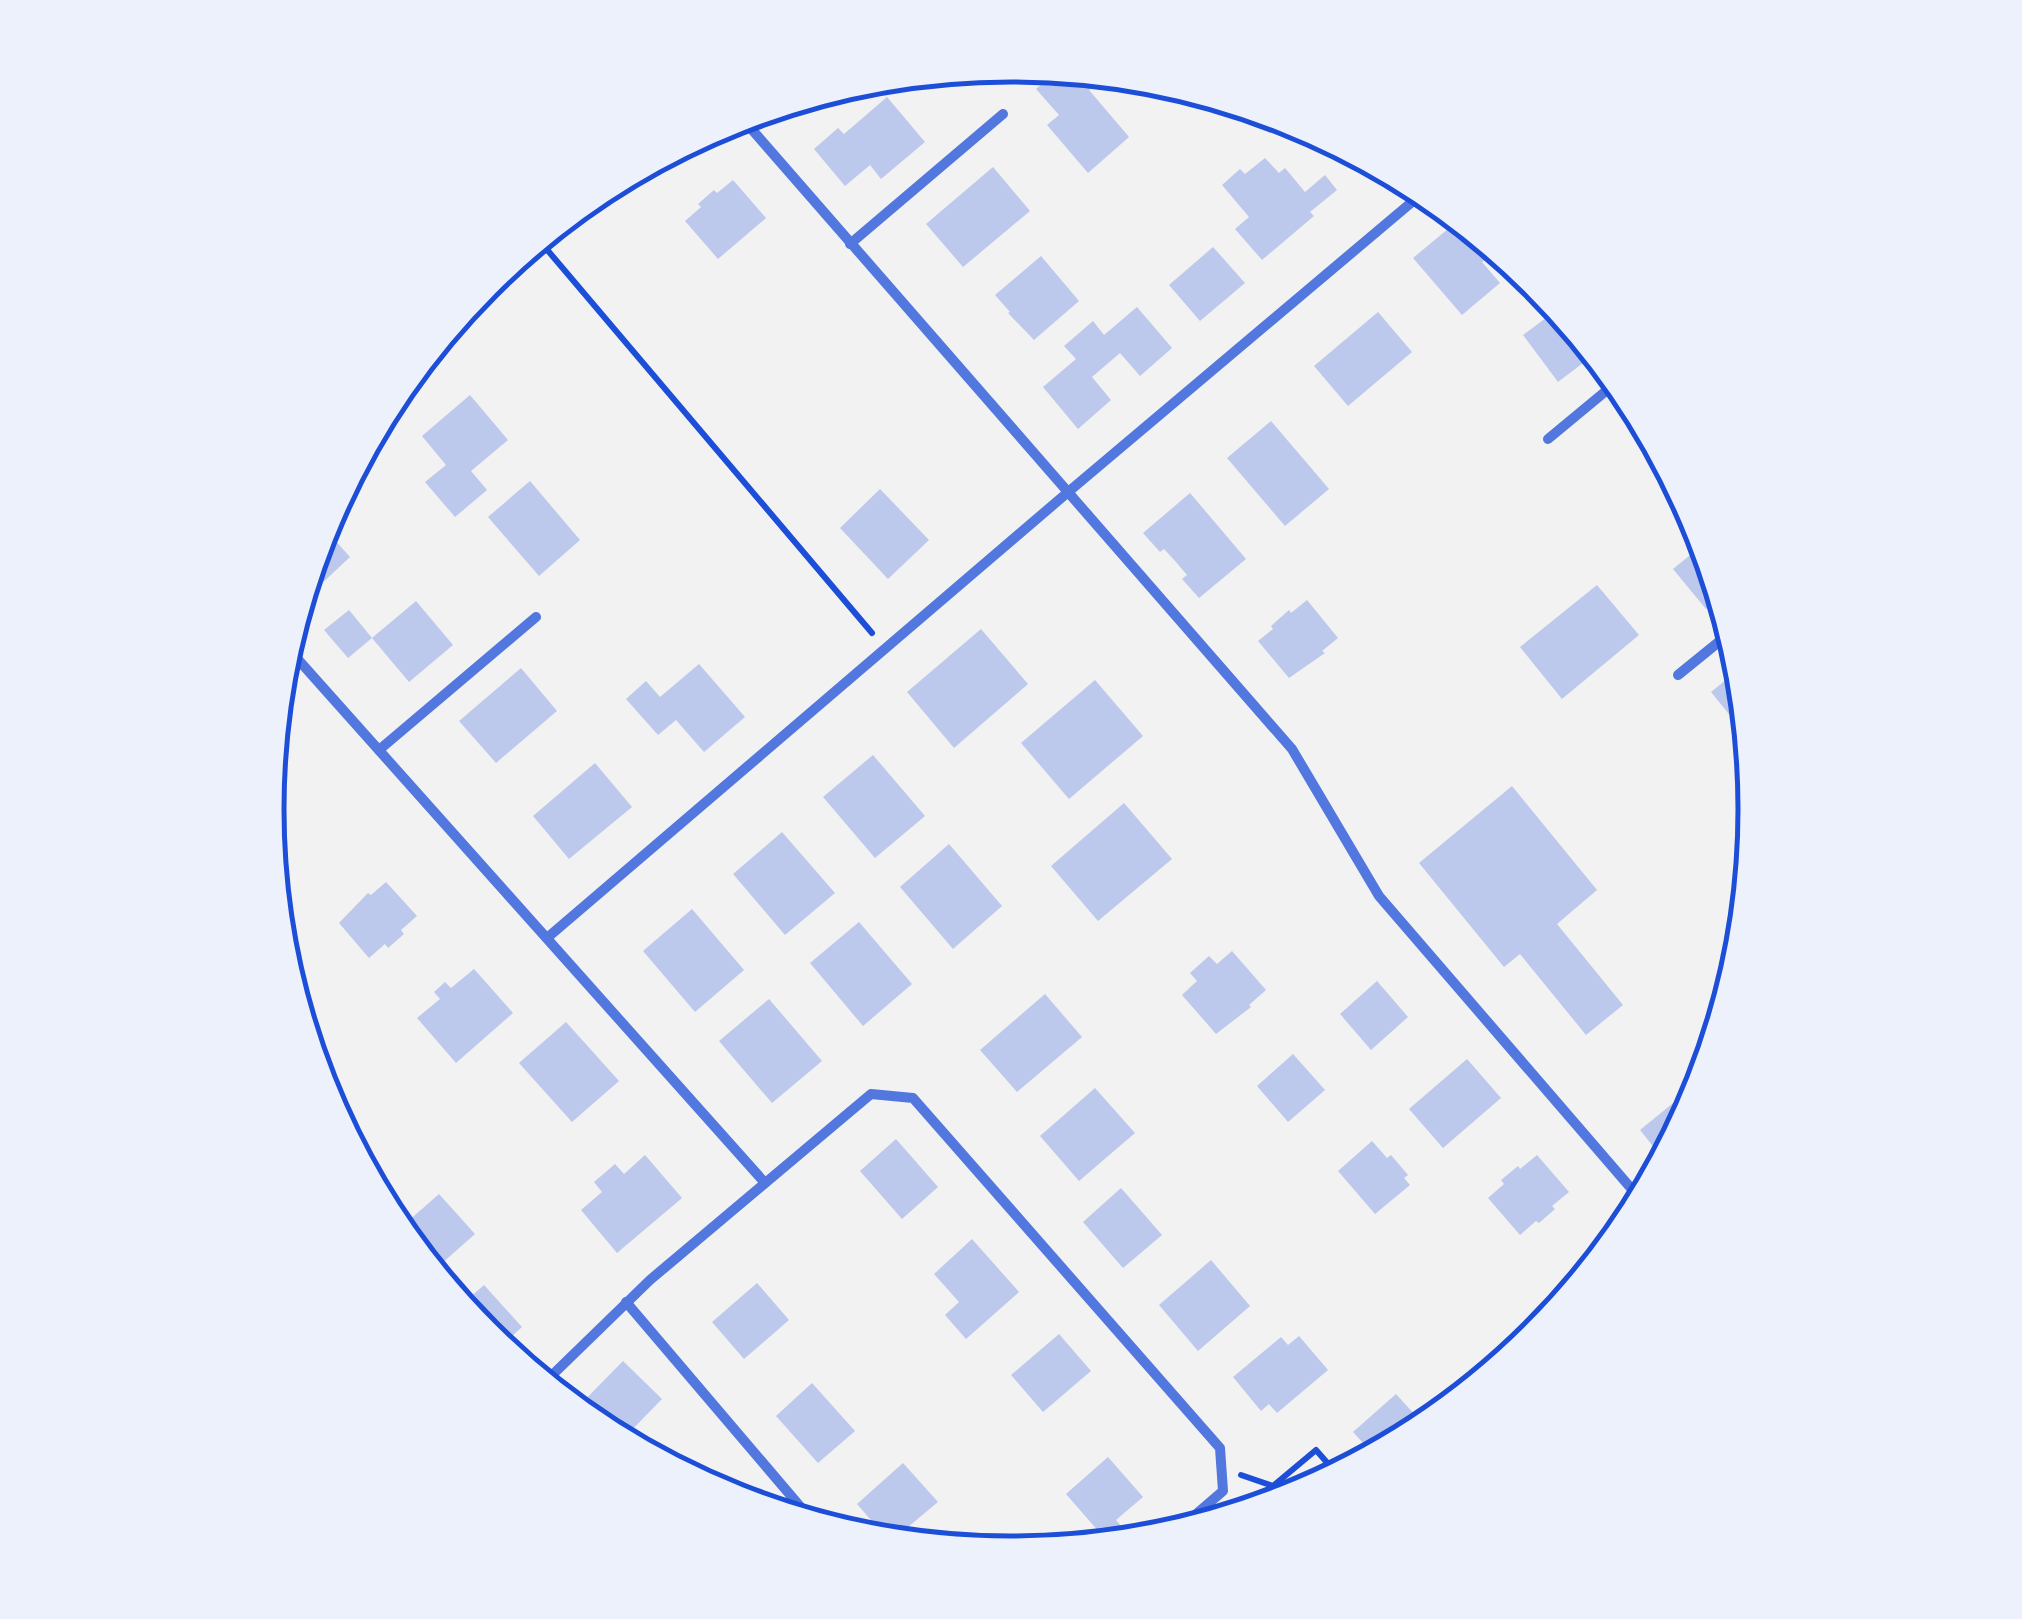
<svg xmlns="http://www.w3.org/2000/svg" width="2022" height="1619" font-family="'Crimson Pro',serif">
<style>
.building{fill:#bdc9ec}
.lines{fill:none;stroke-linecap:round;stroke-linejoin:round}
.path{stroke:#1d4ed8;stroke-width:6}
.minor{stroke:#5277de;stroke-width:10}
.rim{fill:none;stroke:#1d4ed8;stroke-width:5}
</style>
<rect width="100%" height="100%" fill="#f2f2f2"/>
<!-- building -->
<g class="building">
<path d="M1059,70L1086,72L1096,84L1089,90L1129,137L1088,173L1047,125L1059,115L1036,89Z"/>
<path d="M887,97L925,142L881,179L870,165L845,186L814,149L838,128L844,134Z"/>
<path d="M1265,158L1279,173L1285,168L1305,192L1325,175L1337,190L1310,212L1314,216L1262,260L1235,229L1249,217L1222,185L1240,169L1245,174Z"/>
<path d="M993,167L1030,211L963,267L926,224Z"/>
<path d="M733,180L766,218L718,259L685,221L701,207L698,204L714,190L717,193Z"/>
<path d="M1460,219L1497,250L1482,262L1500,283L1462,315L1413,258Z"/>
<path d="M1213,247L1245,283L1200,321L1169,285Z"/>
<path d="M1041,256L1079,301L1034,340L1008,313L1010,312L995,295Z"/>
<path d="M1137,307L1172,348L1140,376L1120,353L1092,377L1111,400L1078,429L1043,387L1076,359L1064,346L1093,321L1104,335Z"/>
<path d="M1558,309L1595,354L1558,382L1523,335Z"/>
<path d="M1378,312L1412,352L1348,406L1314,366Z"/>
<path d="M470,395L508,440L471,471L487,490L455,517L425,482L446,465L422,436Z"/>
<path d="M1271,421L1329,489L1285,526L1227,458Z"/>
<path d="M530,481L580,540L539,576L488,517Z"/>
<path d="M880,489L929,540L888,579L840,528Z"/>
<path d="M1190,493L1246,559L1199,598L1182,579L1187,575L1176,562L1164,549L1160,552L1143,533Z"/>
<path d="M323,527L350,557L302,602L300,599Z"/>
<path d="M1705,543L1721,597L1706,609L1673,569Z"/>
<path d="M1597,585L1639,635L1562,699L1520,647Z"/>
<path d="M1307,600L1338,638L1322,651L1325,653L1289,678L1258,641L1273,629L1271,626L1289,610L1291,613Z"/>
<path d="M416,601L453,645L409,682L372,638Z"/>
<path d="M349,610L372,638L348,658L324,630Z"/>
<path d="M981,629L1028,684L954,748L907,692Z"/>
<path d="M699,664L745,717L704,752L676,720L658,735L626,699L646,681L660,697Z"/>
<path d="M1742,667L1749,739L1711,692Z"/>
<path d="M521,668L557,711L496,763L459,721Z"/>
<path d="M1095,680L1143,736L1069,799L1021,743Z"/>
<path d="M873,755L925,816L875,858L823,797Z"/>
<path d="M595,763L632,807L569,859L533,816Z"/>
<path d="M1512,786L1597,890L1557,924L1623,1005L1586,1035L1520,954L1504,967L1419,863Z"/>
<path d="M1124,803L1172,859L1098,921L1051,866Z"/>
<path d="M782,832L835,893L785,935L733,874Z"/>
<path d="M949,844L1002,906L953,949L900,887Z"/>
<path d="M386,882L417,916L401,930L404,934L388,948L385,944L369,958L339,923L368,893L371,895Z"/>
<path d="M692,909L744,970L695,1012L643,951Z"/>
<path d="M859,922L912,984L863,1026L810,963Z"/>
<path d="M1232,951L1266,990L1249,1005L1251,1007L1216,1034L1182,995L1197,981L1190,973L1209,956L1217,964Z"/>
<path d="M474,969L513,1013L456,1063L417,1018L440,999L434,992L445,982L451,988Z"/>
<path d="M1377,981L1408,1017L1371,1050L1340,1014Z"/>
<path d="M1045,994L1082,1037L1017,1092L980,1050Z"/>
<path d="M769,999L822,1061L772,1103L719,1041Z"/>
<path d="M566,1022L619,1081L572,1122L519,1063Z"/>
<path d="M1293,1054L1325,1090L1288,1122L1257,1086Z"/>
<path d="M1467,1059L1501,1098L1443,1148L1409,1109Z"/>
<path d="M1704,1078L1699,1095L1664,1160L1640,1130Z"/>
<path d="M1095,1088L1135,1133L1079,1181L1040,1136Z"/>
<path d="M896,1139L938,1187L902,1219L860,1171Z"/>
<path d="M1372,1141L1387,1158L1391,1155L1408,1175L1404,1178L1410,1185L1375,1214L1338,1171Z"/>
<path d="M645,1155L682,1198L617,1253L581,1210L602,1192L594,1182L615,1164L624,1174Z"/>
<path d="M1537,1155L1569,1192L1552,1206L1555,1209L1539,1223L1536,1221L1520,1235L1488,1198L1504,1184L1501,1180L1518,1166L1520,1169Z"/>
<path d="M1121,1188L1162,1235L1123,1268L1083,1222Z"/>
<path d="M439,1194L475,1234L432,1272L398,1230Z"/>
<path d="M972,1239L1019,1292L966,1339L945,1315L959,1302L934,1274Z"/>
<path d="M1211,1260L1250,1306L1198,1351L1159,1305Z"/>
<path d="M757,1283L789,1320L744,1359L712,1322Z"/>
<path d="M484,1285L522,1327L499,1348L484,1336L460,1306Z"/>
<path d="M1059,1334L1091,1371L1043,1412L1011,1375Z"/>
<path d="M1299,1336L1328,1370L1277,1413L1269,1404L1261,1411L1233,1377L1281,1337L1288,1345Z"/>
<path d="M623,1361L662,1399L621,1441L597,1428L575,1410Z"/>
<path d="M812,1383L855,1431L818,1463L776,1416Z"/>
<path d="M1396,1394L1426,1427L1374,1455L1353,1432Z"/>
<path d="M1108,1457L1143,1497L1116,1520L1123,1528L1107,1541L1066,1494Z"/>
<path d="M903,1463L938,1502L890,1542L857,1504Z"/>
</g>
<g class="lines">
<!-- path -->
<g class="path">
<path d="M538,239L872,633"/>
<path d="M1241,1475L1273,1486L1316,1450L1338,1475"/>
</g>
<!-- minor -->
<g class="minor">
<path d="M741,117L1292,749L1379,896L1642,1201"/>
<path d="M850,244L1003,114"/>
<path d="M1548,439L1618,381"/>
<path d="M286,646L765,1183"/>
<path d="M1678,675L1731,632"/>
<path d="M379,750L536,617"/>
<path d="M547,938L1067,493L1425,191"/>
<path d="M626,1302L815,1524"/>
<path d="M543,1384L650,1280L871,1094L913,1098L1220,1448L1223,1491L1173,1534"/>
</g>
</g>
<!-- crop -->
<path d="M0 0H2022V1619H0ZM284 809a727 727 0 1 1 1454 0a727 727 0 1 1-1454 0Z" fill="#edf1fc" fill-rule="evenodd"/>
<path class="rim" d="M284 809a727 727 0 1 1 1454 0a727 727 0 1 1-1454 0Z"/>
</svg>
